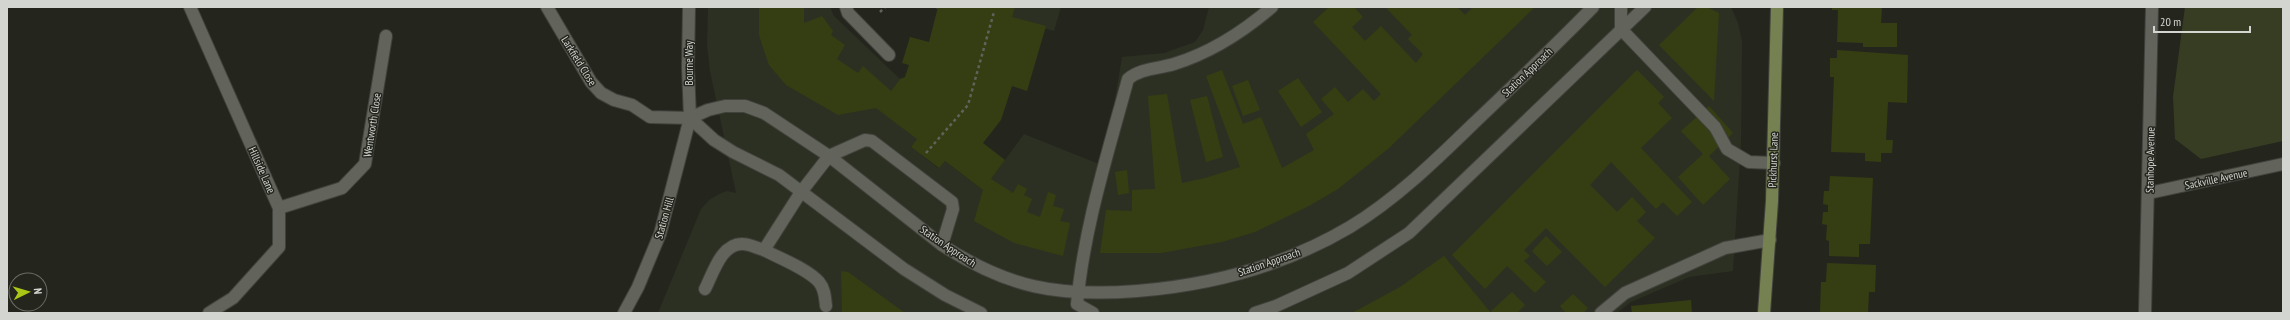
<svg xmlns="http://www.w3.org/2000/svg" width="2290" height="320" font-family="'PT Sans Narrow',sans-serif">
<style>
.built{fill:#2c3022}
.green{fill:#373d23}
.building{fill:#353e12}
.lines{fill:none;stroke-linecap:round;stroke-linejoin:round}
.minor-casing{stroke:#40423c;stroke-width:14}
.major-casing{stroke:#40423c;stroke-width:14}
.path{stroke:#60625b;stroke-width:2.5;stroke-dasharray:3 3;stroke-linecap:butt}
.minor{stroke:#62645b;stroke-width:12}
.major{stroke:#768151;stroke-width:12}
.labels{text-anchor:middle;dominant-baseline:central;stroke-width:3;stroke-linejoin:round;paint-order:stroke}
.street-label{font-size:11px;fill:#d3d5d0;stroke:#24261e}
</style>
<rect width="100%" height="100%" fill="#24261e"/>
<!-- built -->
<g class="built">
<path d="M708,7H830L834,16L900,79L891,91L917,139L911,147L938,168L945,161L983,190L1024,134L1104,166L1122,57L1164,53L1195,42L1203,30L1209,7H1731L1738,23L1742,41L1741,142L1733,271L1689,277L1631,302L1617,313H658L701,209L709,200L719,194L727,191L736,193L710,71L707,45Z"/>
<path d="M964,7H1061L1054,31Z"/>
</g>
<!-- green -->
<path class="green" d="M2185,7H2283V141L2201,159L2175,139L2173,97Z"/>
<!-- building -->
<g class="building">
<path d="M759,7H804V23L822,16L833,31L831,35L845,45L837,59L858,73L863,66L891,91L900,79L905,77L909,65L902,63L910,37L929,42L938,7H1015L1012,17L1046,26L1027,91L1012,86L1001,120L983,143L1005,160L991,179L1013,193L1018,184L1027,189L1024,195L1032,199L1027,212L1040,217L1048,192L1056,195L1053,206L1064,209L1060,221L1070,223L1063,256L1014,243L974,221L983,190L945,161L939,168L911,147L917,139L876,108L838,115L786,85L769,65L759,35Z"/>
<path d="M1329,7H1354L1363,17L1352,27L1365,41L1381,26L1416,63L1423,54L1408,39L1412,35L1387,9L1389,7H1457L1465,15L1473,7H1535L1389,148L1338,189L1309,206L1255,232L1222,242L1161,253H1100L1106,210L1132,211V190L1155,189L1148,96L1167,94L1182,183L1205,178L1240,167L1206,76L1222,70L1243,124L1261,117L1282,168L1314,150L1306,134L1334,114L1321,99L1335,87L1348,102L1363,89L1374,101L1381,94L1313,22Z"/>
<path d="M1698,7H1707L1719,13L1714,101L1659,45Z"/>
<path d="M1832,7H1882L1881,23H1897V47H1863V43L1837,42L1838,10H1832Z"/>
<path d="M1837,50L1908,55L1907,103L1888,102L1886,140H1893L1892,153H1881V162L1865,161V153L1831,152L1834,77H1830V58H1837Z"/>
<path d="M1637,70L1664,97L1658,103L1672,118L1641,148L1692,202L1677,216L1663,202L1656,209L1611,162L1590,185L1617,212L1632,197L1646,212L1637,221L1655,238L1605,287L1546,228L1524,250L1530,256L1524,261L1546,282L1535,293L1507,266L1485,289L1452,255Z"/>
<path d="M1298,78L1322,112L1301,127L1278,91Z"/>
<path d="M1248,80L1260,110L1243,116L1232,86Z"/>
<path d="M1207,96L1223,157L1206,162L1190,100Z"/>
<path d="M1709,106L1733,133L1709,156L1730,179L1703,205L1678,177L1703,154L1681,131Z"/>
<path d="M1127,170L1129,193L1118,195L1115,172Z"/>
<path d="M1830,176L1873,178L1870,244H1859V257L1829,256V241L1826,240L1827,225L1822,224L1823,212H1828V205L1823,204L1824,191H1829Z"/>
<path d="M1546,236L1562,252L1547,266L1532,251Z"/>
<path d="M1444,256L1491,313H1352L1400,287Z"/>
<path d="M1827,263L1876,265L1875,292H1869L1868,313H1820L1821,282H1826Z"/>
<path d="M841,271L848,272L905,313H842Z"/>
<path d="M1512,292L1525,305L1517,313H1493L1491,311Z"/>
<path d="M1573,294L1588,308L1583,313H1566L1560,306Z"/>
<path d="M1691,300L1692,313H1632L1631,306Z"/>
</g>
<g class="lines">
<defs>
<g id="minor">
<path d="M190,7L279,208V247L233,298L209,313"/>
<path d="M547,7L591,82L601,93L614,100L632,105L650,117L690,118L708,110L725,106H745L764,113L829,156L942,245C1008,288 1058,297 1137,291C1211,285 1286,265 1350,227C1396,199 1435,161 1473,124C1513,86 1554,47 1593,7"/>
<path d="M846,7L848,13L889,55"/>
<path d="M1621,7V29L1715,127L1727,149L1749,162L1774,163"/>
<path d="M690,118L714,140L733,152L779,175L904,269L945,295L981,313"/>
<path d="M2149,193L2283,164"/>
<path d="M279,208L342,188L365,164L386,36"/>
<path d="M764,250C779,258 808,269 819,282C825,289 825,298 826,306"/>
<path d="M705,289C713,274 721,243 743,244C749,244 757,248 764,250L801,192L829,156L865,140L872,141L952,202L953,209L942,245"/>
<path d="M624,313L638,287L660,234L690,118L688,67L689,7"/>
<path d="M1093,313L1077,304C1084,227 1108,153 1128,79C1141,68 1158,69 1174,64C1210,53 1244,31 1272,7"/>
<path d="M1255,313L1276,306L1348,273L1409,233L1645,7"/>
<path d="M1601,313L1625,293L1725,248L1770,240"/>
<path d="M2145,313L2152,7"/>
</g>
<path id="major" d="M1764,313L1772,201L1777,7"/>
</defs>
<!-- minor casing -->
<use href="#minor" class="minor-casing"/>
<!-- major casing -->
<use href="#major" class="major-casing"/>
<!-- path -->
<g class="path">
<path d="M936,7H938"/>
<path d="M880,12L885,7"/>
<path d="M926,153L968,105L994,12"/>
</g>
<!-- minor -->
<use href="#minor" class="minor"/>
<!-- major -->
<use href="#major" class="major"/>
</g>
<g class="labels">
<!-- street labels -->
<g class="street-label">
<text transform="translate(579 61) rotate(58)">Larkfield Close</text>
<text transform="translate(689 63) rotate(-90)">Bourne Way</text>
<text transform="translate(1527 72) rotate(-44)">Station Approach</text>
<text transform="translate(372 125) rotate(-81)">Wentworth Close</text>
<text transform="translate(1773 160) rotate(-88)">Pickhurst Lane</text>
<text transform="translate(2150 160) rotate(-89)">Stanhope Avenue</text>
<text transform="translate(262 170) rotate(66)">Hillside Lane</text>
<text transform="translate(2216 179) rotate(-12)">Sackville Avenue</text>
<text transform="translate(664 218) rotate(-74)">Station Hill</text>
<text transform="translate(948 246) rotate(34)">Station Approach</text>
<text transform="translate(1269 262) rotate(-19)">Station Approach</text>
</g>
</g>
<!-- border -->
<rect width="2290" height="320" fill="none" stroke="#d3d5d0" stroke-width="16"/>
<!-- north arrow -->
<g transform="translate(28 292) rotate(85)"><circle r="19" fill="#24261e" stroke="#6a6c65"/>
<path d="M0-3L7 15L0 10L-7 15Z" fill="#aac717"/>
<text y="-6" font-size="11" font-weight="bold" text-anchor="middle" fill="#d3d5d0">N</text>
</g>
<!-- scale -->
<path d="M2154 26v6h96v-6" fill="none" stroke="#d3d5d0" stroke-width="2"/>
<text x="2160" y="26" font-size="12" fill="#d3d5d0" stroke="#24261e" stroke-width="3" paint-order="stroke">20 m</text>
</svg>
